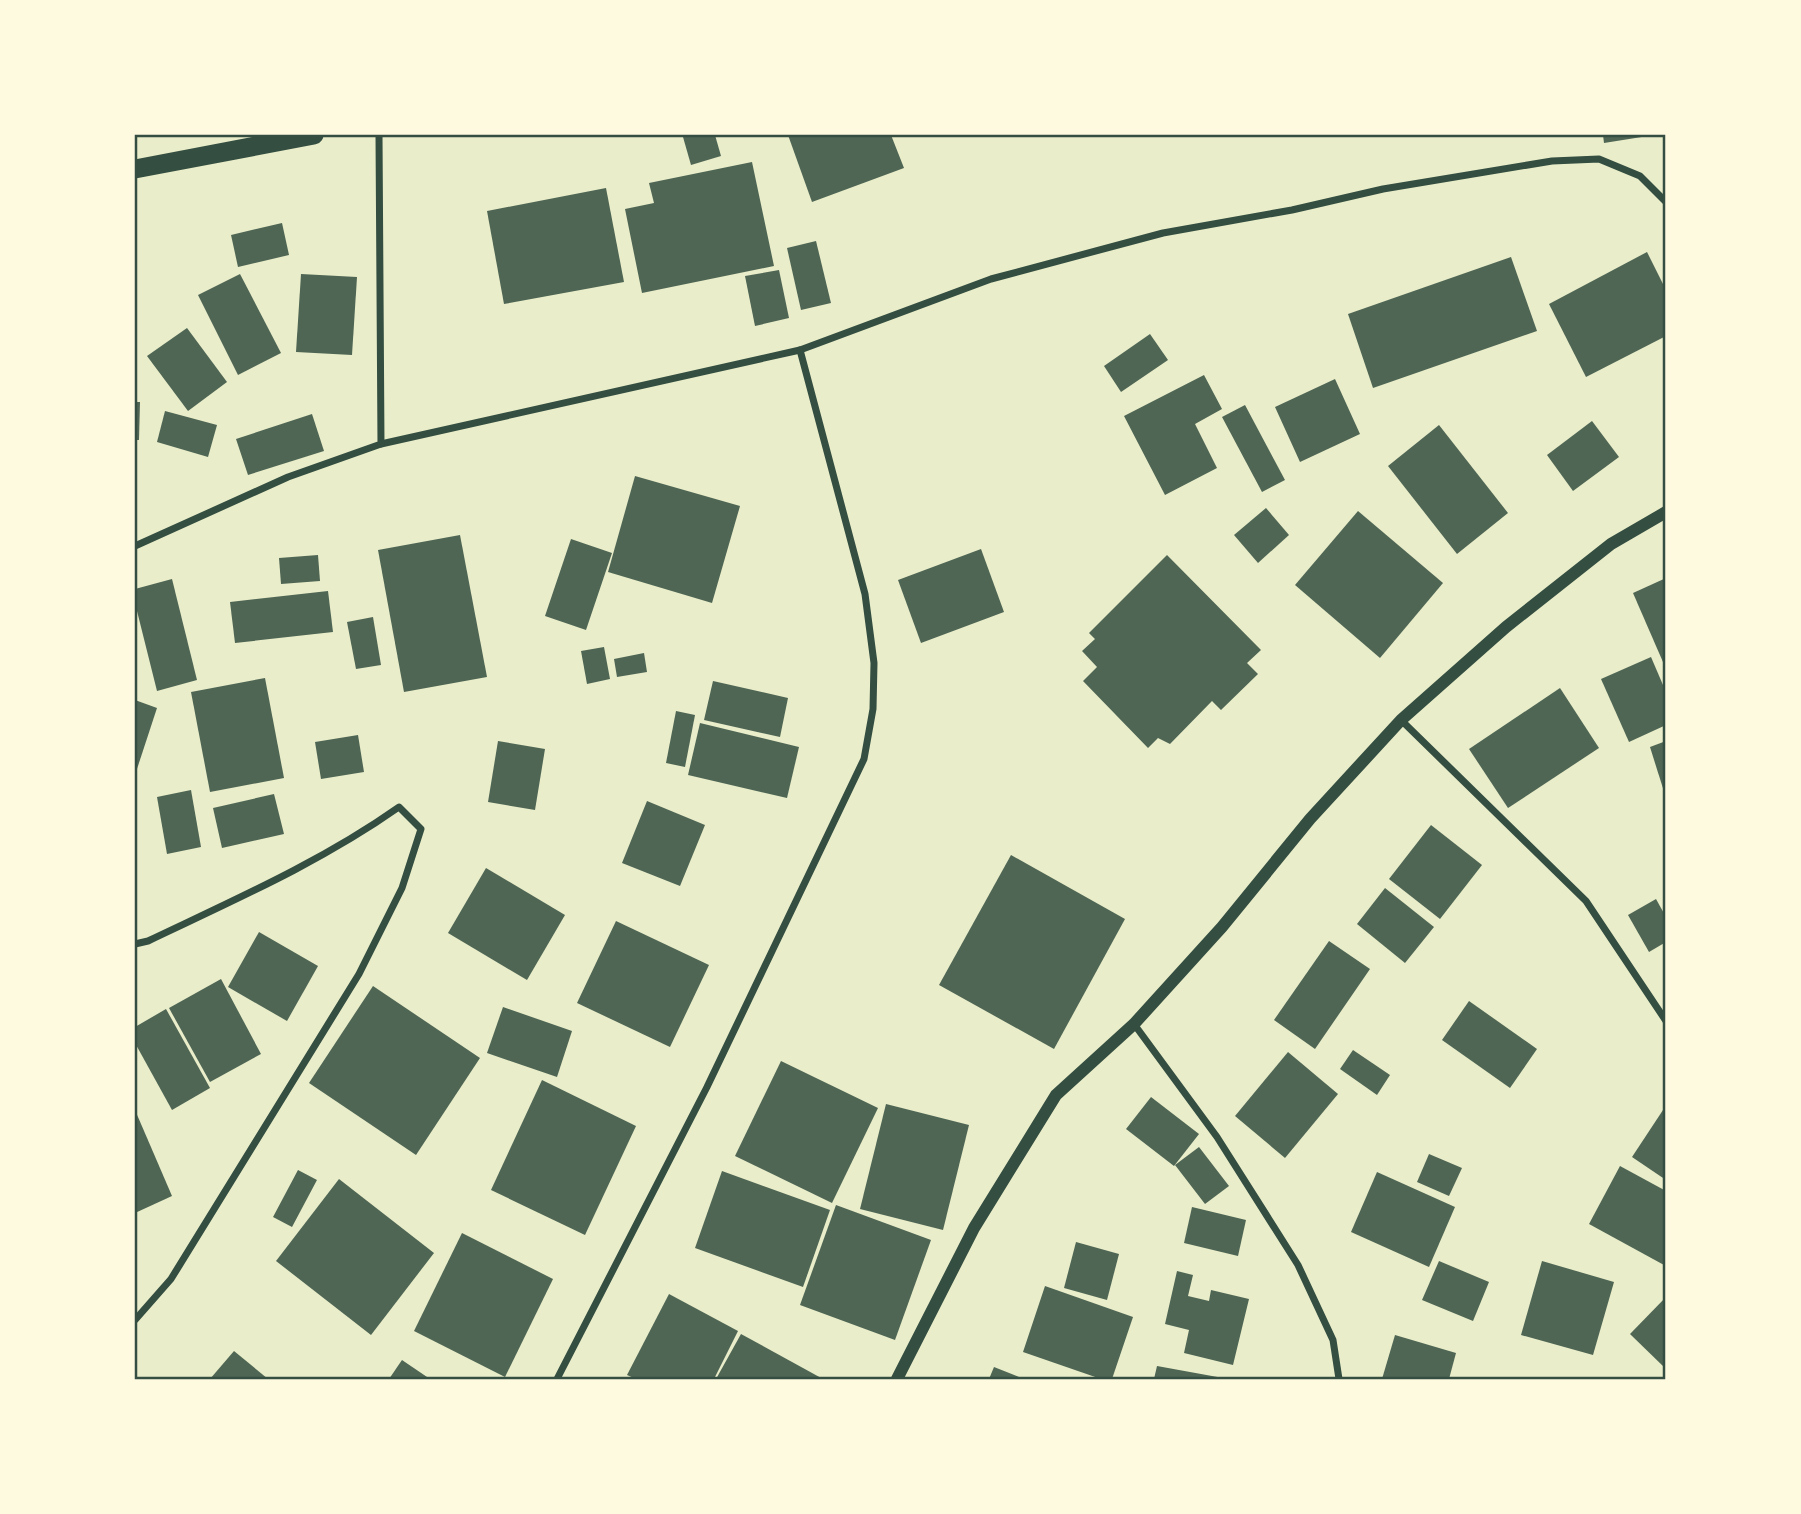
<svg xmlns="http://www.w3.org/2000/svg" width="1801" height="1514" font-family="'Alegreya Sans',sans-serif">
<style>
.building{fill:#4f6655}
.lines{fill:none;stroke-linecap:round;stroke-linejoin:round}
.minor{stroke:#344e41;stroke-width:7}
.tertiary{stroke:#344e41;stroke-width:12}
.trunk{stroke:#344e41;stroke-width:19}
.neatline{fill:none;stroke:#344e41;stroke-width:2.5}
</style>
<rect width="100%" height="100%" fill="#e9edc9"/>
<!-- building -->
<g class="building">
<path d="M691,135H715L721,156L691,165L683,137Z"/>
<path d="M788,135H891L904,168L812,202Z"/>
<path d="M1603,135H1648V136L1604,143Z"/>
<path d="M752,162L774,266L642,293L625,209L654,203L649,183Z"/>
<path d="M606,188L624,282L504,304L487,211Z"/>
<path d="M282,223L289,255L238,267L231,235Z"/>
<path d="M816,241L831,303L801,310L787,248Z"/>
<path d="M1647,252L1666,290V336L1586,377L1549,304Z"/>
<path d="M1511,257L1537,331L1373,388L1348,314Z"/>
<path d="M779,270L789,318L755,326L745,276Z"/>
<path d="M240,274L281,353L238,375L198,295Z"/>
<path d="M301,274L357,277L352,355L296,352Z"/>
<path d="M187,328L227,382L188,411L147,356Z"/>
<path d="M1150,334L1168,360L1121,392L1104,366Z"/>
<path d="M1204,375L1222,409L1195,424L1217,468L1165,495L1124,416Z"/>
<path d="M1335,379L1360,434L1300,462L1275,407Z"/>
<path d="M135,402H140L139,440H135Z"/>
<path d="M1245,405L1285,480L1262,492L1222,417Z"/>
<path d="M165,411L217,425L208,457L157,442Z"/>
<path d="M312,414L324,451L248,475L236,439Z"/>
<path d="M1592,421L1619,457L1573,491L1547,455Z"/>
<path d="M1439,425L1508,513L1457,554L1388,466Z"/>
<path d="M635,476L740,506L712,603L608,572Z"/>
<path d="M1266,508L1289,535L1258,563L1234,535Z"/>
<path d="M1358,511L1443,583L1380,658L1295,585Z"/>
<path d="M460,535L487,677L404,692L378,550Z"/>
<path d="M571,539L612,553L586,630L545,616Z"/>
<path d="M981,549L1004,612L921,643L898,580Z"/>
<path d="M318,555L320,581L281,584L279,558Z"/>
<path d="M1167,555L1261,650L1247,663L1258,674L1221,710L1212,701L1170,744L1158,738L1148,748L1083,681L1097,667L1082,651L1095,639L1089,633Z"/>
<path d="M1666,578V669L1633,593Z"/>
<path d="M172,579L197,680L157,691L135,603V589Z"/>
<path d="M328,591L333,632L235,643L230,602Z"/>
<path d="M373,617L381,665L356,669L347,622Z"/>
<path d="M604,647L610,679L587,684L581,651Z"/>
<path d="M644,653L647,672L617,677L614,659Z"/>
<path d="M1651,657L1666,692V725L1629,742L1601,679Z"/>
<path d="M265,678L284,778L210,792L191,692Z"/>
<path d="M713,681L788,698L780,737L704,720Z"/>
<path d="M1560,688L1599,748L1508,808L1469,749Z"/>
<path d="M135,700L157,708L135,775Z"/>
<path d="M676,711L695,715L685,767L666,763Z"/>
<path d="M700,723L799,747L787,798L688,775Z"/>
<path d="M358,735L364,772L321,779L315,742Z"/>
<path d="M498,741L545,749L535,810L488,802Z"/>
<path d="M1666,741V798L1650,747Z"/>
<path d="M191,790L201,847L167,854L157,797Z"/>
<path d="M274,794L284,834L222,848L213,808Z"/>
<path d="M647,801L705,825L680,886L622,863Z"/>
<path d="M1431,825L1482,865L1440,919L1389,879Z"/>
<path d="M1011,855L1125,919L1054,1049L939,985Z"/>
<path d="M486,868L565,915L527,980L448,933Z"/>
<path d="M1385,888L1434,927L1405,963L1357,924Z"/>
<path d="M1656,899L1666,917V942L1649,952L1628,915Z"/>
<path d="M616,921L709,965L670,1047L577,1003Z"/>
<path d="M259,932L318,966L287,1021L228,987Z"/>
<path d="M1329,941L1370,969L1315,1049L1274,1020Z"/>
<path d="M221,979L261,1054L210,1082L169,1008Z"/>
<path d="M373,986L480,1058L416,1155L309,1083Z"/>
<path d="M1469,1001L1537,1049L1510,1088L1442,1040Z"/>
<path d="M503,1007L572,1031L557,1077L487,1053Z"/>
<path d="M166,1009L210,1088L172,1110L135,1043V1027Z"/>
<path d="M1353,1050L1390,1075L1377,1095L1340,1069Z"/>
<path d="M1288,1052L1338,1094L1285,1158L1235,1116Z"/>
<path d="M781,1061L878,1108L832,1203L735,1156Z"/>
<path d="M542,1080L636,1126L585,1235L491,1190Z"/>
<path d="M1151,1097L1199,1134L1174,1166L1126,1129Z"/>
<path d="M886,1104L969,1125L943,1230L860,1209Z"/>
<path d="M135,1110L172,1196L135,1213Z"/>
<path d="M1663,1110L1666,1112V1180L1632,1157Z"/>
<path d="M1199,1147L1229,1186L1205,1204L1175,1165Z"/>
<path d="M1429,1154L1462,1168L1449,1196L1417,1182Z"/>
<path d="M1620,1166L1666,1191V1262L1664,1265L1589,1224Z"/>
<path d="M298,1170L317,1180L292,1227L273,1217Z"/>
<path d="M722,1171L830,1210L803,1287L695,1248Z"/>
<path d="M1377,1172L1455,1207L1429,1267L1351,1232Z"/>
<path d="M339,1179L434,1253L371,1335L276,1261Z"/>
<path d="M836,1205L931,1240L895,1340L800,1305Z"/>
<path d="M1192,1207L1246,1220L1238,1256L1184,1243Z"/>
<path d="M462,1233L553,1279L505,1377L414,1331Z"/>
<path d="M1076,1242L1119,1254L1107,1300L1064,1288Z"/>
<path d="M1439,1261L1489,1282L1473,1321L1422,1300Z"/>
<path d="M1542,1261L1614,1282L1593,1355L1521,1335Z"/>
<path d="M1177,1271L1193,1275L1188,1296L1209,1301L1211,1290L1249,1299L1233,1365L1184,1353L1189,1330L1165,1324Z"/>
<path d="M1045,1286L1133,1317L1112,1379H1101L1023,1352Z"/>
<path d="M669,1294L738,1331L714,1379H636L627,1375Z"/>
<path d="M1666,1297V1369L1630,1334Z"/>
<path d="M741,1334L823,1379H716Z"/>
<path d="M1395,1335L1456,1353L1449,1379H1382Z"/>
<path d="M234,1351L268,1379H210Z"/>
<path d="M402,1360L430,1379H389Z"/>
<path d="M1157,1366L1223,1378V1379H1154Z"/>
<path d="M994,1367L1024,1379H989Z"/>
</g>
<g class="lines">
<!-- minor -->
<g class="minor">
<path d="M381,444L800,350L991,279L1163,233L1292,210L1383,189L1552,161L1599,159L1640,176L1666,202"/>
<path d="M135,546L288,477L381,444L379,135"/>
<path d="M1401,720L1586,901L1666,1021"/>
<path d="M135,944L148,941C234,900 321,862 399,807L421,829L402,888L359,974L171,1279L135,1320"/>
<path d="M1134,1024L1217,1137L1298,1265L1333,1340L1339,1379"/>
<path d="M557,1379L707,1087L864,759L873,709L874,663L865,594L800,350"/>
</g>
<!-- tertiary -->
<path class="tertiary" d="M897,1379L974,1228L1056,1095L1134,1024L1222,927L1310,819L1401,720L1506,627L1611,544L1666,512"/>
<!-- trunk -->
<path class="trunk" d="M135,169L314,135"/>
</g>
<!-- border -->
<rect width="1801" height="1514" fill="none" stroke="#fefae0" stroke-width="273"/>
<rect x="136" y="136" width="1528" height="1242" class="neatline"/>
</svg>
